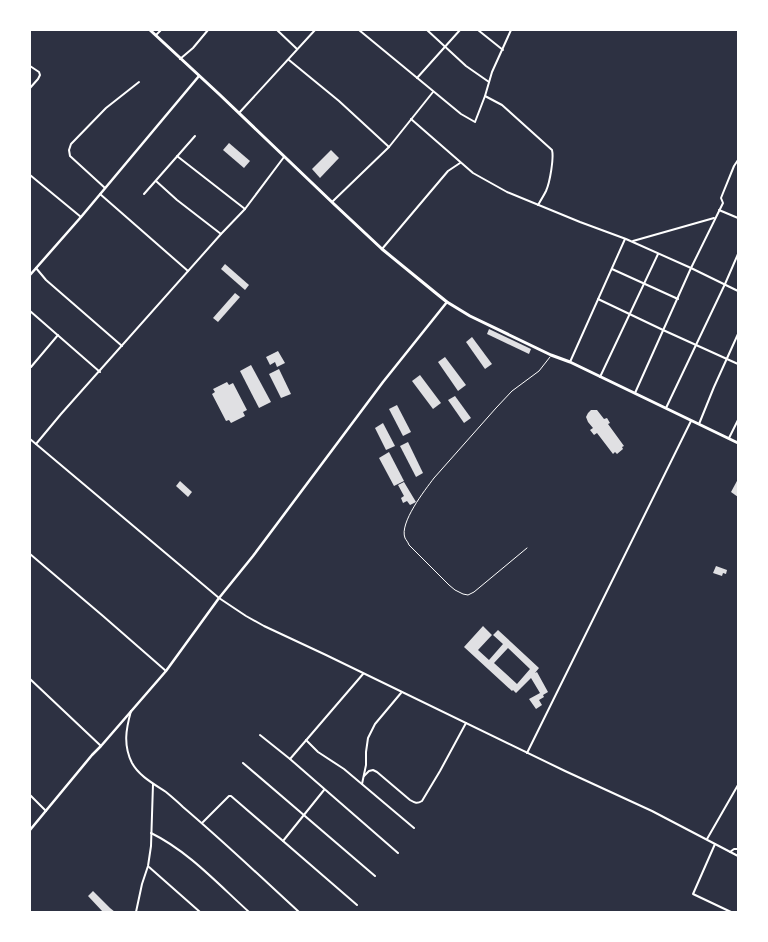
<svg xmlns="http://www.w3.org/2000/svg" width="768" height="942" font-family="Literata,serif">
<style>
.building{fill:#e0e0e3;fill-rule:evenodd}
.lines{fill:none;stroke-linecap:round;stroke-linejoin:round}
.service{stroke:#fff;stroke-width:1}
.minor{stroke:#fff;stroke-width:2}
.tertiary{stroke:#fff;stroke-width:2.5}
.secondary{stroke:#fff;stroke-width:3}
</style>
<rect width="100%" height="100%" fill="#2d3142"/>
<!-- building -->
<g class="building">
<path d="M229,143L250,161L244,168L223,150Z"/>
<path d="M331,150L339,158L320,178L312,169Z"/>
<path d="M225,264L249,285L245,290L221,269Z"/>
<path d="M235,293L240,297L218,322L213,318Z"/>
<path d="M489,329L531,349L529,354L487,334Z"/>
<path d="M472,337L492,364L485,369L466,342Z"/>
<path d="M278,351L285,363L277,367L275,362L270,365L266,357Z"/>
<path d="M445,357L466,385L458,391L438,362Z"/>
<path d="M251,365L271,402L259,408L240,371Z"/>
<path d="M279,369L291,394L281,398L269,374Z"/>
<path d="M420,375L441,403L433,409L412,381Z"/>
<path d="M227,382L229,385L233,383L247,410L243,412L245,416L231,423L229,420L226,421L212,394L215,392L213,389Z"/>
<path d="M455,396L471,418L464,423L448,400Z"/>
<path d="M397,405L411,432L403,436L389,409Z"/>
<path d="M591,410H597L604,419L607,418L610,423L608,424L624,446L622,447L623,449L617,454L615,452L613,454L597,433L594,435L590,430L593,428L588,422L586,417L588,413Z"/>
<path d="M383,423L395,446L386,450L375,428Z"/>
<path d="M408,442L423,473L416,477L400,446Z"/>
<path d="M389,452L404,481L394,486L379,458Z"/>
<path d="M738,479V497L731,492Z"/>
<path d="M180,481L192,492L188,497L176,486Z"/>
<path d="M404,482L416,502L410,505L407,501L403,503L401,498L404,496L398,485Z"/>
<path d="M716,566L727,570L726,574L723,573L722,576L713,573Z"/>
<path d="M483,626L492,635L478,650L489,660L503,644L493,635L498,630L539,668L535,673L537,672L548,692L543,695L544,697L539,700L542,705L536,709L529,699L540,693L531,678L516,693L513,690L512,691L464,647ZM508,648L530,669L517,684L494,663Z"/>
<path d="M93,891L110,908L115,912H103L88,896Z"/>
</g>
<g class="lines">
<!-- service -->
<path class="service" d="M527,548L474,592L468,595L463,594L455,590L449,585L409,545C408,542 406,540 405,538C399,523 425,490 434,478L496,408L512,391L539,371L550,357"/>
<!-- minor -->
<g class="minor">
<path d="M277,30L297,49"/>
<path d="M359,30L461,114L475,122L485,96L492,72L511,30"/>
<path d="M427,30L466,66L489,82"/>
<path d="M478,30L503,50"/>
<path d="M156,35L161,30"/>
<path d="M180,59L193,48L208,30"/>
<path d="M289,60L339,101L389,147"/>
<path d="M30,66L39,72L40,75L38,79L30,88"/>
<path d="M417,78L460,30"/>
<path d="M485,96L502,105L552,150C554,158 550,182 546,191C544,195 541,200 538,205"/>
<path d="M239,113L315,30"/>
<path d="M411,119L473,173L507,192L580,222L626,239L691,268L738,291"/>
<path d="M177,156L245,209"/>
<path d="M30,175L81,217"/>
<path d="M156,181L177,200L221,234"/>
<path d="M105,188L70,156L69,150L71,144L106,108L139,82"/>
<path d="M100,194L188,271"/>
<path d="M144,194L195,136"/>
<path d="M332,202L389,147L433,92"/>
<path d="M719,210L738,218"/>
<path d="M633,241L714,218"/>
<path d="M382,249L448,171L460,163"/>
<path d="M36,268L46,280L122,346"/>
<path d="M612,269L678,299"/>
<path d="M598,299L663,330L738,364"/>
<path d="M30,311L100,372"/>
<path d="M570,362L625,239"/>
<path d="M30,367H31L58,335"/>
<path d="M600,377L658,254"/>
<path d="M635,393L691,268L723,203L721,198L723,193L734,166L738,160"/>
<path d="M666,408L725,284L738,254"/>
<path d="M699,424L714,387L738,334"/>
<path d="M729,438L738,420"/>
<path d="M30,439L219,598L246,616L264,626L326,655L565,771L652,811L738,856"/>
<path d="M36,444L61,414L221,234L245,209L284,157"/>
<path d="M30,554L103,616L166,671"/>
<path d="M30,679L101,746"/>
<path d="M131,711C126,729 123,745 132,763C139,776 154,784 166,792C172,797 178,802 183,807C223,841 261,877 299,912"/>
<path d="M260,735L290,759L398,853"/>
<path d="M306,740L318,752L344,769L414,828"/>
<path d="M527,753L691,421"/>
<path d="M290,759L363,674"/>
<path d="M243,763L375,876"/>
<path d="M364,776L369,771L373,770L377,772L410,800C415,803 417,804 422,801L440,771L466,723"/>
<path d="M362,784L366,765V752L368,738L375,724L401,693"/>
<path d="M30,795L46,811"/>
<path d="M202,823L229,796H231L357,905"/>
<path d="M151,833C188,851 218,884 249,912"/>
<path d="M707,839L738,785"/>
<path d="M283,841L324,790"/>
<path d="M715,844L693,894L731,912"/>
<path d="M730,852L734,849H738"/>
<path d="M149,867L200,912"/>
<path d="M136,912L142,884L148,866L151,846L153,784"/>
</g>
<!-- tertiary -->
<g class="tertiary">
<path d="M30,275L81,217L199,76"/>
<path d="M30,830L92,755L101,746L166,671L219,598L253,556L383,382L447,302"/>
</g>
<!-- secondary -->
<path class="secondary" d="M150,30L219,94L335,205L382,249L437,294L447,302L470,316L551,355L570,362L738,443"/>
</g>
<!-- border -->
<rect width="768" height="942" fill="none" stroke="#ffffff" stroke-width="62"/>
</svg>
